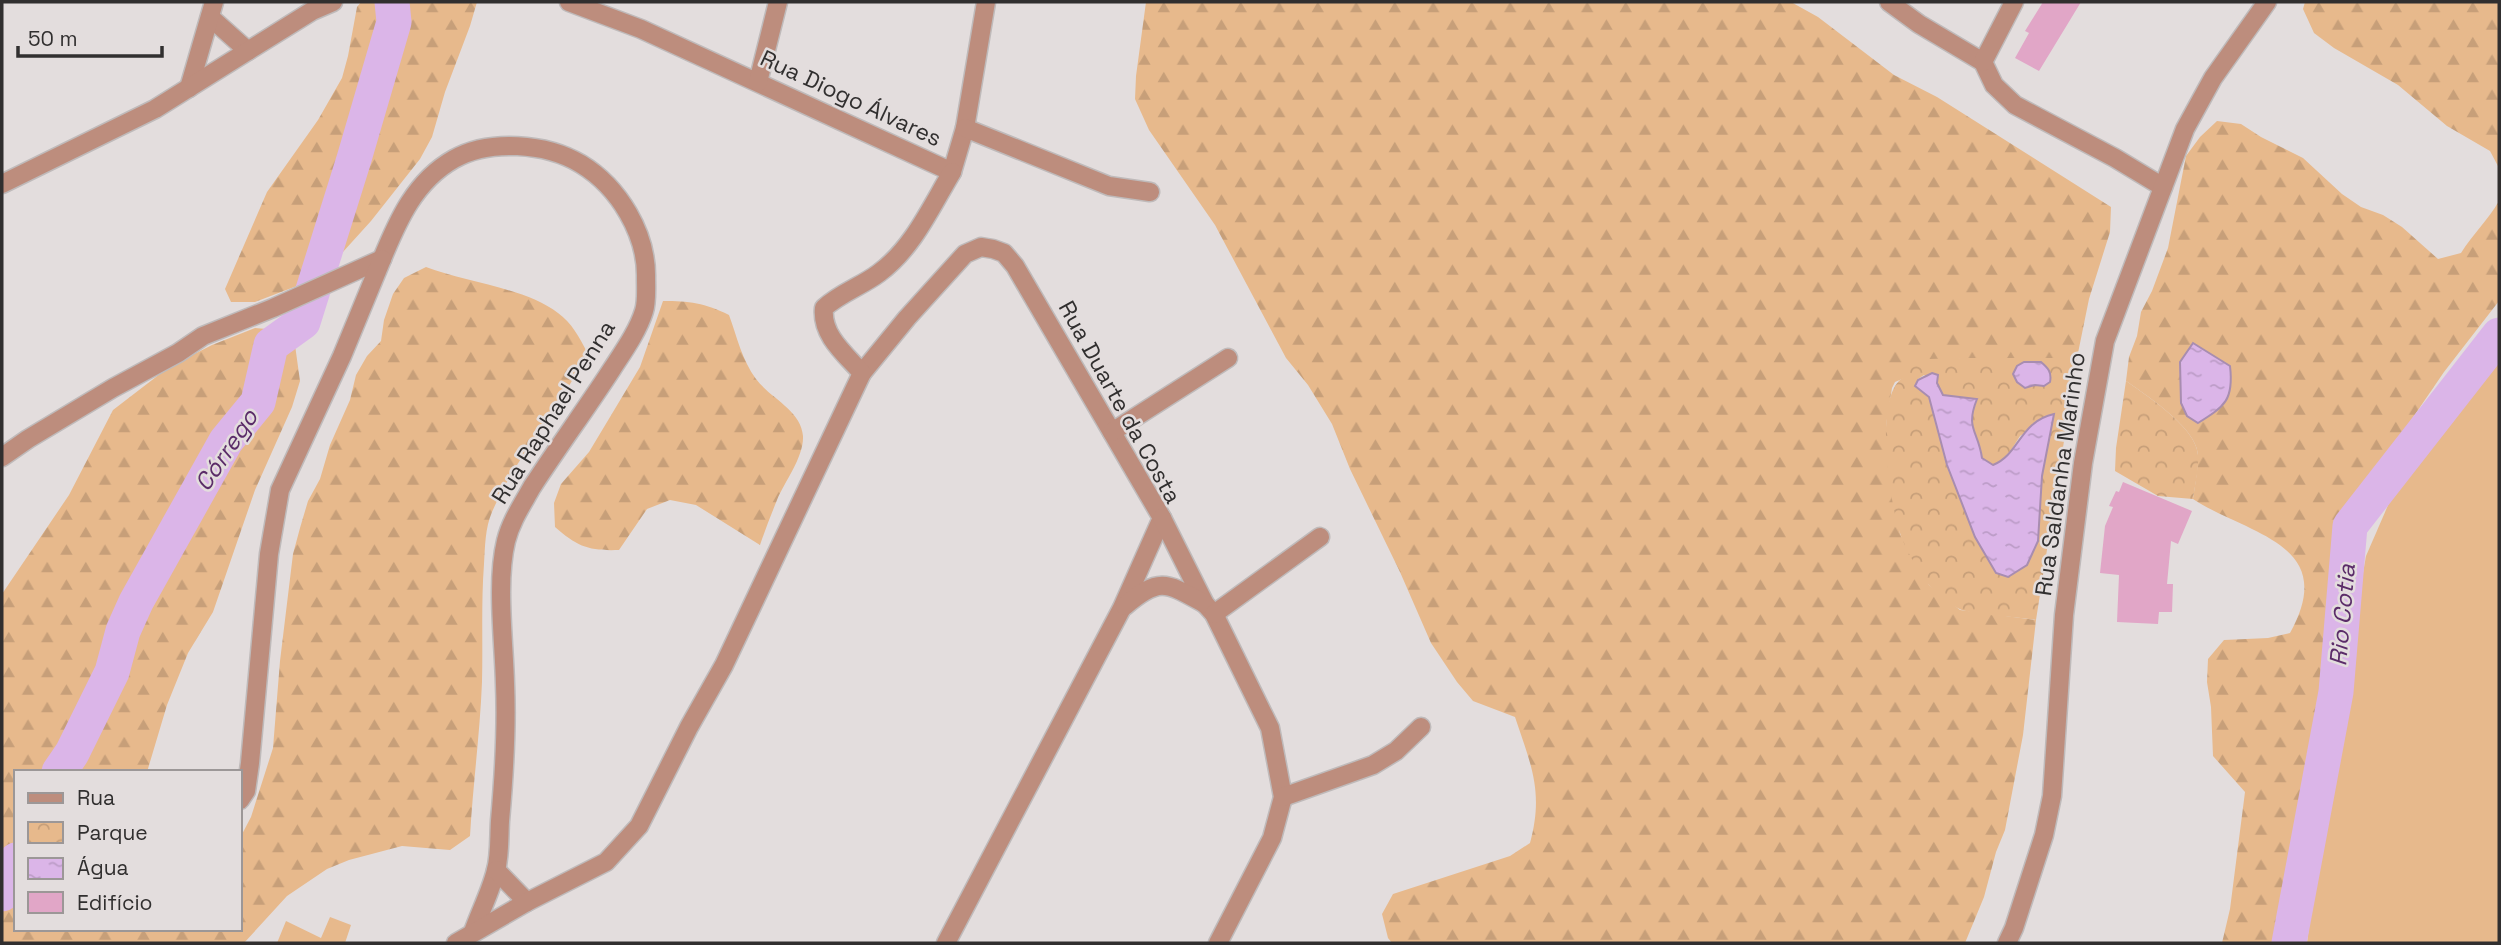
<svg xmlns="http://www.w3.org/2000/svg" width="2501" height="945" font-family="'Space Grotesk',sans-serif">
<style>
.green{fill:#e7b98c}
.forest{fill:url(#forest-firs)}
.park{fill:url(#park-crowns);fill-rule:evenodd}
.water{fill:url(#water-ripples);stroke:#a88db0;stroke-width:2}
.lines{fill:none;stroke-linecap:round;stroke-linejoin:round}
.river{stroke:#dbb5e8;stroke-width:35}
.building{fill:#e1a6c7}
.minor-casing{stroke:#bfbaba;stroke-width:21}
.minor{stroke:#bd8d7d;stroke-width:18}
.labels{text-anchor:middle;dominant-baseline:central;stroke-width:5;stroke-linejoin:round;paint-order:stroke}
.street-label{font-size:23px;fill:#312f2f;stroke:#e3dddd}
.water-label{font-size:24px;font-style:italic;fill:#5b2c69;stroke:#e3dddd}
</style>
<defs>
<pattern id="forest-firs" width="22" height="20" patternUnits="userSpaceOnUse" patternTransform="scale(1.75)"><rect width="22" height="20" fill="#e7b98c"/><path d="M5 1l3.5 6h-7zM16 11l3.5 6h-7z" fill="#c79f79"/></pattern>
<pattern id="park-crowns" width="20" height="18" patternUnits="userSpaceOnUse" patternTransform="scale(1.75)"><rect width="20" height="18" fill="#e7b98c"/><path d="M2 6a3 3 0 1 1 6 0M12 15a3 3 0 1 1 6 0" fill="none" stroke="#c79f79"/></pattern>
<pattern id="water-ripples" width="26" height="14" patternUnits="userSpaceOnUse" patternTransform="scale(1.75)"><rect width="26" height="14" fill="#dbb5e8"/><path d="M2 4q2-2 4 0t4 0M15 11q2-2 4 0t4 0" fill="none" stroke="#bc9cc7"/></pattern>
</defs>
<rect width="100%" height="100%" fill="#e3dddd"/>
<!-- green -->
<g class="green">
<path d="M2499,353V943H2307L2333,742L2366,556L2389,503L2439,427Z"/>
<path d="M330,917L351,925L345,943H277L286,921L321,938Z"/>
</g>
<!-- forest -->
<g class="forest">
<path d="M361,2H380L378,3L388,25L386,39L394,43L408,19V2H477L470,26L445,92L432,137L420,159L371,221L323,274L302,284L255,302H231L225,289L267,192L318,120L342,78L348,56L357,7Z"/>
<path d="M1146,2H1791L1818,17L1894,75L1937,97L2111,207L2110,232L2089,299L2077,358H1961L1907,377L1895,382L1892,388L1886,425L1900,534L1929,585L1960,610L2036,620L2023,735L2005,830L1996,852L1984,897L1965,943H1392L1388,938L1382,914L1393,894L1510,856L1530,843C1544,792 1531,765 1515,717L1473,701L1457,682L1431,643L1400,572L1350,469L1332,424L1308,385L1286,358L1215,225L1149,130L1135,99L1136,76Z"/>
<path d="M2305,2H2499V168L2490,151L2447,126L2398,85L2334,48L2314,33L2303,9Z"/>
<path d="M2217,121L2241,124L2261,137L2303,158L2342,194L2361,207L2383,215L2402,227L2438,259L2461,253C2473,234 2488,220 2499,201V301L2444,372L2347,514L2336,548L2325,641V689L2316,759L2305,806L2294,877L2285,899L2278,925L2277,943H2222L2230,909L2245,792L2213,756L2211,707L2207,682L2208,659L2224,640L2268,638L2290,633C2340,543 2248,535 2193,499C2195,485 2198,469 2198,455C2197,428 2146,395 2126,381L2129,357L2137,336L2141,312L2152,291L2168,248L2186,156L2200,137Z"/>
<path d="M426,267C465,282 526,288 558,313C572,323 579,337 587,352C561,409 517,454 492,512C485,528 485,547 484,564C481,603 483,642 482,682C480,733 473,784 470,836L450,850L402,846L349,860L327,869L287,896L244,943H2V594L69,495L113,410L169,367L212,345L255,328L278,330L295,345L300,381L292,407L255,490L213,612L188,653L167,705L147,772H16V929H240V838L251,817L273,748L280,661L293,554L300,528L308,501L320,479L330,445L350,400L356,375L367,356L381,341L384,320L393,294L404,278Z"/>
<path d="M663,301C689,301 705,303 729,315C737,337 742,360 756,379C770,398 801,410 803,436C804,457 785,481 777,500C771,515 765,530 760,545L696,505L670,500L647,509L619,550C589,551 578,547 555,527L554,503L561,484L589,452L640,367Z"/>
</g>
<!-- park -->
<g class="park">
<path d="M1961,358H2077L2036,620C2014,616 1983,616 1962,610C1953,607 1935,592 1928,584C1919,573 1904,546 1900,533C1890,504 1871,387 1907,376L1911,363L1929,359ZM1924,375L1937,383L1942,395L1970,415L1982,458L1993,465L2005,460L2020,436L2054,415L2042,476L1960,494L1947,465L1929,397L1915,385L1918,379Z"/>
<path d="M2126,381C2146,395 2197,428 2198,455C2199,469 2195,485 2193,499L2158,496L2115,471L2116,448Z"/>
</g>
<!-- water -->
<g class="water">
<path d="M380,2H408L409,18L395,43L386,40L388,25L378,3Z"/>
<path d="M2193,343L2230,366C2234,400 2225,406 2198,423L2187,416L2181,403L2180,362Z"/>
<path d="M2024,362H2041C2048,368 2052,372 2050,382L2044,386L2035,385L2025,388L2017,382L2013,374L2017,366Z"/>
<path d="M1932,373L1938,375L1937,383L1943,395L1977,399C1965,429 1978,430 1982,458L1993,465C2020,454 2019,422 2054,414L2042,476L2038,541L2027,565L2008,577L1996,573L1975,537L1947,465L1929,397L1915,386L1918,380Z"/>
</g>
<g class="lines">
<!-- river -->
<g class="river">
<path d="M59,772L72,753L112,672L123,631L136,602L226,441L258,402L271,345L303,322L354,159L394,22L392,2"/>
<path d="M2,894L10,881L16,860"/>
<path d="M2289,943L2336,692L2350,526L2499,335"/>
</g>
</g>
<!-- building -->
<g class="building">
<path d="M2043,2H2081L2039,71L2015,58L2029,33L2025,31Z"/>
<path d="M2123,482L2192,511L2178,544L2171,541L2167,584H2173L2172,612H2159L2158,624L2117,622L2119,575L2100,573L2105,526L2113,507L2109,506L2116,491L2119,492Z"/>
</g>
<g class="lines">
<defs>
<g id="minor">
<path d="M569,2L641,29L952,172L965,128L986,2"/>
<path d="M1889,2L1919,24L1983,62L1994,85L2015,105L2115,158L2163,187"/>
<path d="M210,17L248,51"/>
<path d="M1983,62L2014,2"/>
<path d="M758,82L778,2"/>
<path d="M189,88L214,2"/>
<path d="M965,128L1109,186L1150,192"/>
<path d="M2,184L155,109L312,11L333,2"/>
<path d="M862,373L907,318L965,254L981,247L993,249L1004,253L1015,266L1162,518L1122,608L946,943"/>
<path d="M1112,432L1228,358"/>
<path d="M2,457L28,439L113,388L178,353L203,336L273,308L382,259C398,220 415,181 454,159C489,139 546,143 581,164C619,187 647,234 646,278C646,288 647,302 644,311C638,331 623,352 612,369C586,409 558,447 532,487C522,505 511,521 506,541C496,582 504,641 505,684C507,729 504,776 500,821C499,837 500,855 496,870C491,891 480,912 473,932"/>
<path d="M1162,518L1205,604L1214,614L1270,728L1283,797L1272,838L1218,943"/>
<path d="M1125,606C1160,576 1167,583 1205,604"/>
<path d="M1214,614L1320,537"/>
<path d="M1283,797L1373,765L1396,751L1421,727"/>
<path d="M240,800L246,791L250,763L269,554L280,490L342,356L382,259"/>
<path d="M496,870L527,902"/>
<path d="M456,943L527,902L606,862L639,826L689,727L724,665L862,373C845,354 821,335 824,308C840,293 862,286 879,273C913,248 931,207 952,172"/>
<path d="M2007,943L2014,928L2044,835L2052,796L2064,615L2083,463L2105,341L2185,129L2213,78L2267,2"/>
</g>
</defs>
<!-- minor casing -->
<use href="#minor" class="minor-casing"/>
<!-- minor -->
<use href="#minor" class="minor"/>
</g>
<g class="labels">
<!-- street labels -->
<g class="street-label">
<text transform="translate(851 98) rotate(25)">Rua Diogo Álvares</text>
<text transform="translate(1120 402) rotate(61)">Rua Duarte da Costa</text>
<text transform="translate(553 412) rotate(-58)">Rua Raphael Penna</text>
<text transform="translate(2060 474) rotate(-82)">Rua Saldanha Marinho</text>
</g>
<!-- water labels -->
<g class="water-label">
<text transform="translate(226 450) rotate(-56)">Córrego</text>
<text transform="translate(2342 615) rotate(-85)">Rio Cotia</text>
</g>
</g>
<!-- border -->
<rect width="2501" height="945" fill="none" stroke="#312f2f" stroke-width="7"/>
<!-- legend -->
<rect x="14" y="770" width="228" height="161" fill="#e3dddd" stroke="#9c9797" stroke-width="2"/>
<rect x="28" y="793" width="35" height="10" fill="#bd8d7d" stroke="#9c9797" stroke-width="2"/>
<text x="77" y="805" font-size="21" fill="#312f2f">Rua</text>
<rect x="28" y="822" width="35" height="21" fill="url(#park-crowns)" stroke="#9c9797" stroke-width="2"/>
<text x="77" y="840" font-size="21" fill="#312f2f">Parque</text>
<rect x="28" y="858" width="35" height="21" fill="url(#water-ripples)" stroke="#9c9797" stroke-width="2"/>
<text x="77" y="875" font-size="21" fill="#312f2f">Água</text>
<rect x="28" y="892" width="35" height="21" fill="#e1a6c7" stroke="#9c9797" stroke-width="2"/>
<text x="77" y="910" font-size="21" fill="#312f2f">Edifício</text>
<!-- scale -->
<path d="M18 46v10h144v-10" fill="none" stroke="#312f2f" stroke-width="3.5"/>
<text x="28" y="46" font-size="21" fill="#312f2f" stroke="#e3dddd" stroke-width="5" paint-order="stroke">50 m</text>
</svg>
